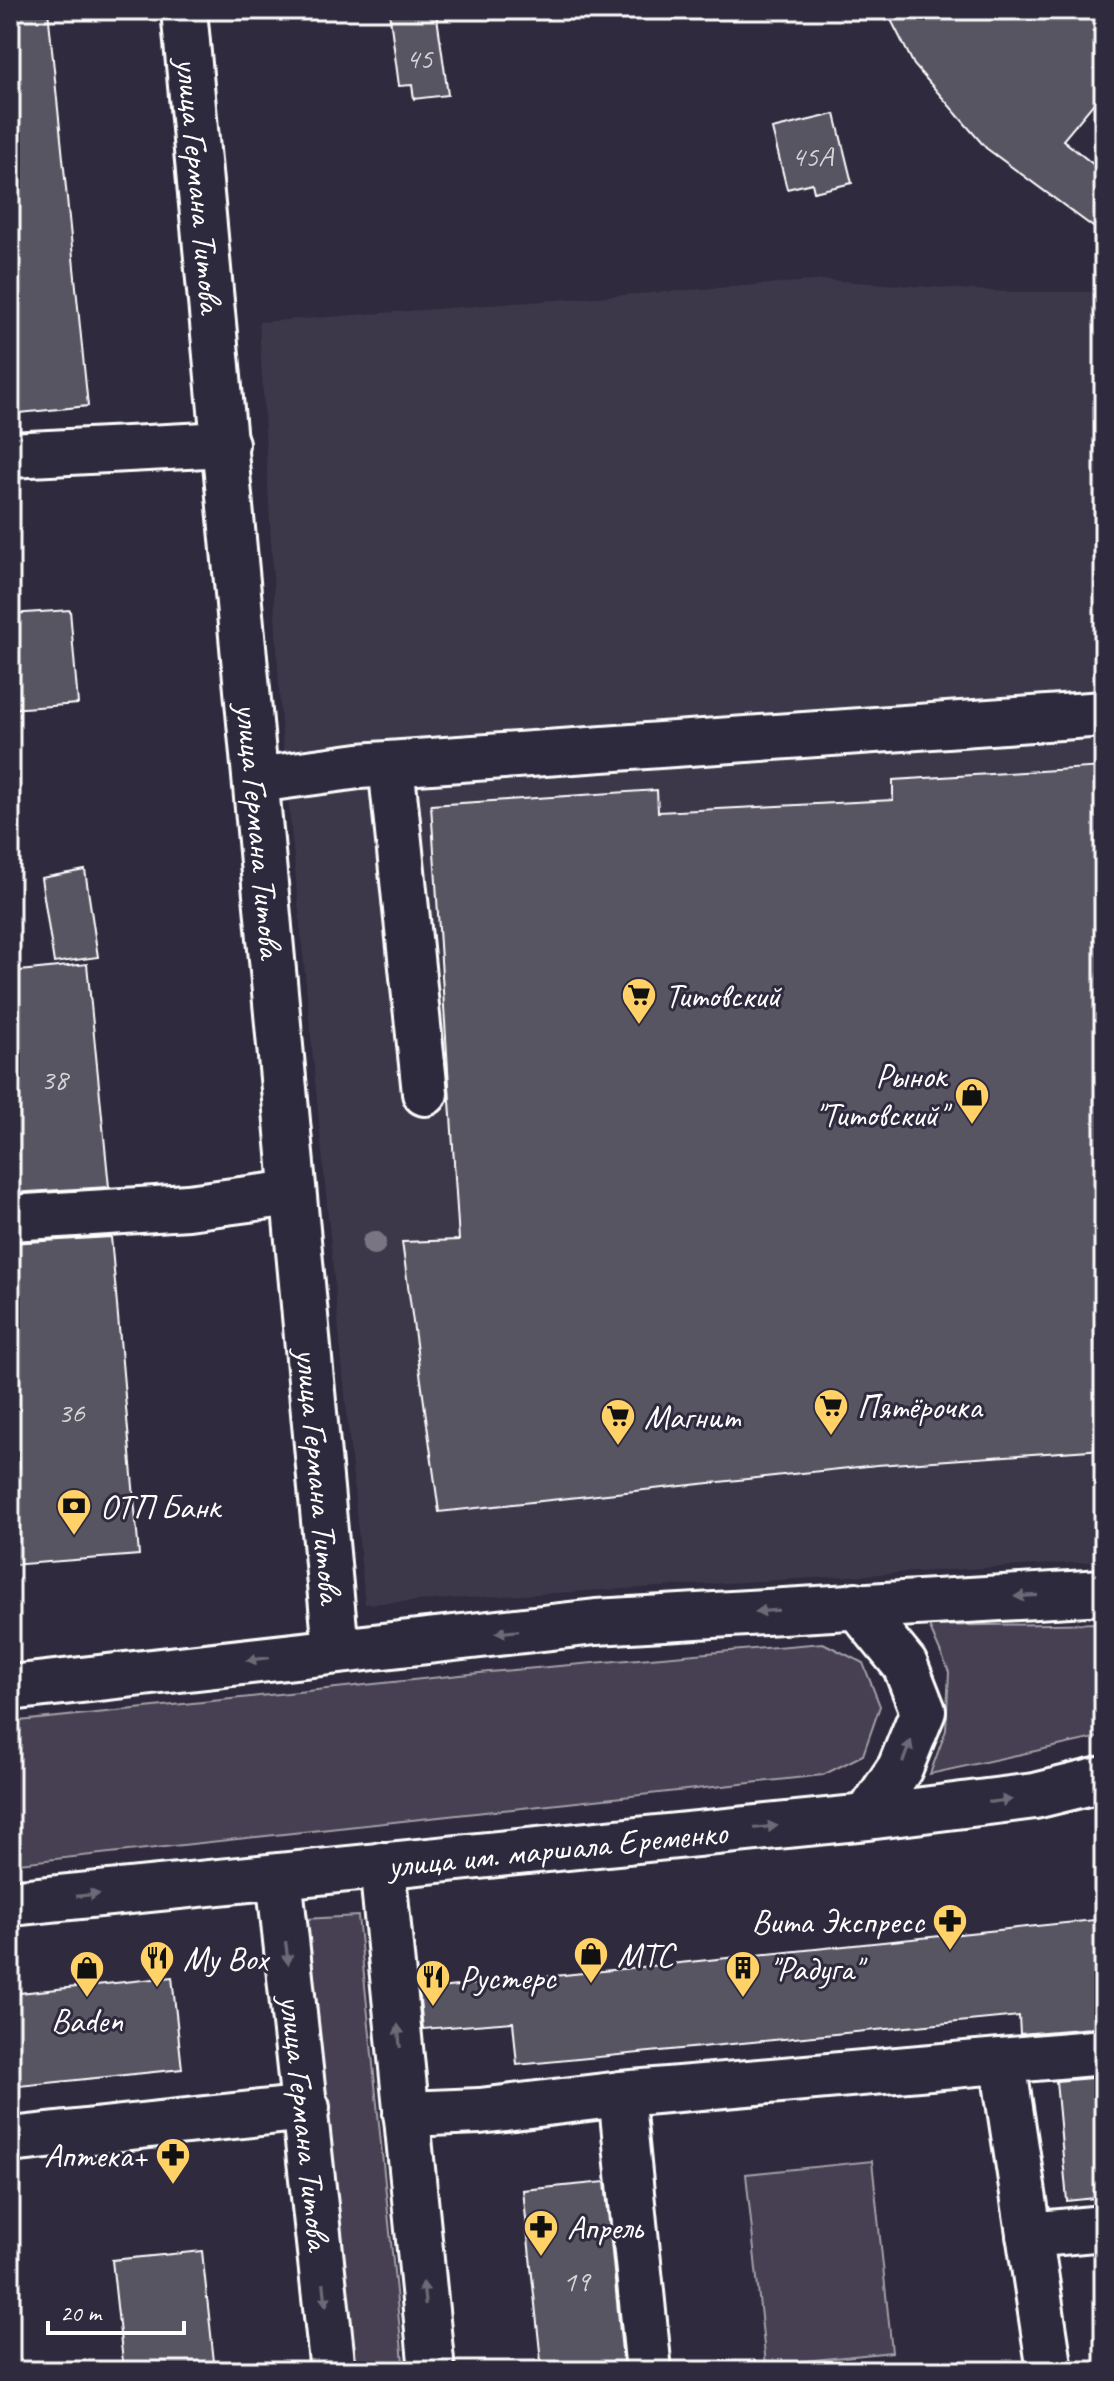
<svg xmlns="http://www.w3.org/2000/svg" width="1114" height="2381" font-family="Caveat,sans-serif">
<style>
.built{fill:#3c3749}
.green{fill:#464152;stroke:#a2a0a8;stroke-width:2}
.building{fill:#595564;stroke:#fff;stroke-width:2}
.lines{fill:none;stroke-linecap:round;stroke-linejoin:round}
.minor-casing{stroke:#fff;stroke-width:50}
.highway-casing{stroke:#fff;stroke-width:50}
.minor{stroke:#2f2a3d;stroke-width:44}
.highway{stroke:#2f2a3d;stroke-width:44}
.tree{fill:#797582}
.oneway{fill:#6d6a77}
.labels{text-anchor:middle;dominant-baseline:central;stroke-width:6;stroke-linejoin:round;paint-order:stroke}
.number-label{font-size:30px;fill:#d6d4d8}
.street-label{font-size:34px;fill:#fff;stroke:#2f2a3d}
.poi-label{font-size:34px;fill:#fff;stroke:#2f2a3d;text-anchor:start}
</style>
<rect width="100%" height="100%" fill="#2f2a3d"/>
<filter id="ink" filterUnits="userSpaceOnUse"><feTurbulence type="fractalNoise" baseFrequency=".0125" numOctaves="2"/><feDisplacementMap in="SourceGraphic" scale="16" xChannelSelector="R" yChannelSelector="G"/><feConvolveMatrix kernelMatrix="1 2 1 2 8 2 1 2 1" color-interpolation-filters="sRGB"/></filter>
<g filter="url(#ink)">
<!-- built -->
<path class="built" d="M825,280L1006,292H1104V1561L365,1604L281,723L259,322Z"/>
<!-- green -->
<g class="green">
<path d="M1104,1623V1736L930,1774L946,1730L949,1672L929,1626Z"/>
<path d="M823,1643L863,1663L880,1706L863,1755L823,1775L10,1864V1722L489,1672Z"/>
<path d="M358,1916L404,2371H350L305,1919Z"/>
<path d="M872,2161L892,2352L766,2365L746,2174Z"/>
</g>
<!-- building -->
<g class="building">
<path d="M10,10H48L88,406L10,414Z"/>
<path d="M389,10H436L448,95L414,99L412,85L399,86Z"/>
<path d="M886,10H1104V91L1063,140L1104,173V235L986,148L914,65Z"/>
<path d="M835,114L852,183L814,192L812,183L787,189L772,129Z"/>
<path d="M70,610L78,704L10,709V614Z"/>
<path d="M1104,767V1449L877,1465L439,1512L402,1242L459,1240L431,805L657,790L658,812L893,800V780Z"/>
<path d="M85,870L98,957L54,963L41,878Z"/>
<path d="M87,964L109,1187L11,1193L10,972Z"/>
<path d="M111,1237L139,1555L10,1565V1467H19L10,1358V1243Z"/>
<path d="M1104,1919V2027L1020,2034L1019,2016L517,2065L513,2022L423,2029L419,1990Z"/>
<path d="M172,1977L182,2069L10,2087V1994Z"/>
<path d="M1104,2077V2197L1067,2201L1056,2081Z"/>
<path d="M605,2182L624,2371H542L523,2190Z"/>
<path d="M202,2251L215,2371H124L112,2260Z"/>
</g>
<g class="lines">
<defs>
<g id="minor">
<path id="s1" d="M184,10L336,1650"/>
<path d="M10,455L226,444"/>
<path d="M391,764L425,1093"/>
<path d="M257,780L359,766L1104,714"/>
<path d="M10,1218L188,1207L293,1193"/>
<path d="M382,1865L432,2371"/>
<path id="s2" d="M279,1876L333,2371"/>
<path d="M1003,2062L1050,2371"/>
<path d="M621,2094L649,2371"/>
<path d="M406,2114L480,2111L621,2094L1104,2052"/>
<path d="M10,2140L307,2108"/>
<path d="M1029,2235L1104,2228"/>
</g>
<g id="highway">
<path d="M856,1605L905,1665L923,1711L900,1768L867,1817"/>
<path d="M10,1688L596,1622L1104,1592"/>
<path id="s3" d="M10,1903L867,1817L1035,1796L1104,1779"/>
</g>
</defs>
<!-- minor casing -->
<use href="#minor" class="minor-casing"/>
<!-- highway casing -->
<use href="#highway" class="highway-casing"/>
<!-- minor -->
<use href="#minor" class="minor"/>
<!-- highway -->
<use href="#highway" class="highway"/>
</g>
<!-- trees -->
<circle class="tree" cx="374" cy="1243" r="12"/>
<!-- one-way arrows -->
<defs><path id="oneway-solid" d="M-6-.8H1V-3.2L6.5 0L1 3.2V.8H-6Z" transform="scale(2)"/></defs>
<g class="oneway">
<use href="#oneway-solid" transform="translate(1026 1596) rotate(177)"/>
<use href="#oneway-solid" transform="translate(767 1611) rotate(176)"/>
<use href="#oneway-solid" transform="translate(507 1632) rotate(174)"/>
<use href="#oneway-solid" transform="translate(258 1659) rotate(173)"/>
<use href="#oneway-solid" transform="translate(907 1751) rotate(-69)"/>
<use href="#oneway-solid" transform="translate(1000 1801) rotate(-7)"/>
<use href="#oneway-solid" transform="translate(766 1827) rotate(-6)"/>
<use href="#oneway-solid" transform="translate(88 1895) rotate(-6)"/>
<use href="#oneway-solid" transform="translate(287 1953) rotate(83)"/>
<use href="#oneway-solid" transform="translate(399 2036) rotate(-96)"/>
<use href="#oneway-solid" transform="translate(424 2293) rotate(-96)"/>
<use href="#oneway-solid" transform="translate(325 2295) rotate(84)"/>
</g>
</g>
<!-- icons -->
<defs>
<symbol id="supermarket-pin" viewBox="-11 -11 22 30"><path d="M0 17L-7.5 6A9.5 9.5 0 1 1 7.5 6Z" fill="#ffd166" stroke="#2f2a3d"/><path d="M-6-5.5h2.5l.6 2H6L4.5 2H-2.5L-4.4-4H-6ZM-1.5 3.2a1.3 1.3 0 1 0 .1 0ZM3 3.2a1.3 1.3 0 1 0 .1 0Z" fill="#111"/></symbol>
<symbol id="shop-pin" viewBox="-11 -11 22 30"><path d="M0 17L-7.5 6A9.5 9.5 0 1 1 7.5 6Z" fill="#ffd166" stroke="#2f2a3d"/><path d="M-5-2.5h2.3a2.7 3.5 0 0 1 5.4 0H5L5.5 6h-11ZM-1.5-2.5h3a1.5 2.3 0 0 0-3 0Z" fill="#111"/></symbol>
<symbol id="bank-pin" viewBox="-11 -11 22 30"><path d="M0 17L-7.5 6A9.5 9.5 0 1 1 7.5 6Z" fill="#ffd166" stroke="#2f2a3d"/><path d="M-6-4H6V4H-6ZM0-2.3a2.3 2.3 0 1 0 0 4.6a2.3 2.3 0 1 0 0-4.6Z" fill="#111"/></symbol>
<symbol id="pharmacy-pin" viewBox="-11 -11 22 30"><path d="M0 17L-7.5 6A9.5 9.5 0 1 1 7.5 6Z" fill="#ffd166" stroke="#2f2a3d"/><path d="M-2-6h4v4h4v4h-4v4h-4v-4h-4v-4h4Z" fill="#111"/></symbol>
<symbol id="restaurant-pin" viewBox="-11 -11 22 30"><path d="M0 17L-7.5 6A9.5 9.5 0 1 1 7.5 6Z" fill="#ffd166" stroke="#2f2a3d"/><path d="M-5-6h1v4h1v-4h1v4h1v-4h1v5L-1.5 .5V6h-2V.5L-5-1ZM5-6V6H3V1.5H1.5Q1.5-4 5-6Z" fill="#111"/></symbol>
<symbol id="building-pin" viewBox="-11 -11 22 30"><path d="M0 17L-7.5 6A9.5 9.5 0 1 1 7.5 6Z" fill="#ffd166" stroke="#2f2a3d"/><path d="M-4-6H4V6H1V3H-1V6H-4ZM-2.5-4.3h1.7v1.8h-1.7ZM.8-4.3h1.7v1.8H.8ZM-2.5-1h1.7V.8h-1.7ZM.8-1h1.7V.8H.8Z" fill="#111"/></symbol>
</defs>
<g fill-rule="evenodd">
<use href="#supermarket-pin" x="619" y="975" width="40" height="54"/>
<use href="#shop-pin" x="952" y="1075" width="40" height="54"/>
<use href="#supermarket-pin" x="811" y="1386" width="40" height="54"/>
<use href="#supermarket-pin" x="598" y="1396" width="40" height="54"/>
<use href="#bank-pin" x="54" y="1486" width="40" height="54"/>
<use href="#pharmacy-pin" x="930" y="1901" width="40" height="54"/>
<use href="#shop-pin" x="571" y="1934" width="40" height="54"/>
<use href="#restaurant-pin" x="137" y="1938" width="40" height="54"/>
<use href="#shop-pin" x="67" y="1948" width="40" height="54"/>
<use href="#building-pin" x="723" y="1948" width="40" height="54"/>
<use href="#restaurant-pin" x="413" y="1957" width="40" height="54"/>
<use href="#pharmacy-pin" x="153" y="2135" width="40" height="54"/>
<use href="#pharmacy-pin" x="521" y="2207" width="40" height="54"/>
</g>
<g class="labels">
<!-- number labels -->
<g class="number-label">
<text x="419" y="58">45</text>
<text x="812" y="156">45А</text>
<text x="54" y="1079">38</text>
<text x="71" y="1412">36</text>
<text x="576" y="2281">19</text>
</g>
<!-- street labels -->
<g class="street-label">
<text stroke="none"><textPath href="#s1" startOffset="176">улица Германа Титова</textPath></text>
<text stroke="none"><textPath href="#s1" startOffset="824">улица Германа Титова</textPath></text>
<text stroke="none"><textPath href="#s1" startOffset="1472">улица Германа Титова</textPath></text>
<text stroke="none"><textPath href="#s3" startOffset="550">улица им. маршала Еременко</textPath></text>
<text stroke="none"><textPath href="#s2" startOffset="248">улица Германа Титова</textPath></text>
</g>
<!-- poi labels -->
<g class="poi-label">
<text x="665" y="995">Титовский</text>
<text x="946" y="1075" text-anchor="end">Рынок<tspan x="946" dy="39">"Титовский"</tspan></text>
<text x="857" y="1406">Пятёрочка</text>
<text x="644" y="1416">Магнит</text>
<text x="100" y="1506">ОТП Банк</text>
<text x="924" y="1921" text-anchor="end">Вита Экспресс</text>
<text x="617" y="1954">МТС</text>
<text x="183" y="1958">My Box</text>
<text x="769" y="1968">"Радуга"</text>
<text x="459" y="1977">Рустерс</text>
<text x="87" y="2020" text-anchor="middle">Baden</text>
<text x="147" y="2155" text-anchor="end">Аптека+</text>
<text x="567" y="2227">Апрель</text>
</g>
</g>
<!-- margin -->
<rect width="1114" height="2381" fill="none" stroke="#2f2a3d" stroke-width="40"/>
<rect x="20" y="20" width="1074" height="2341" fill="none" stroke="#fff" stroke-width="3" filter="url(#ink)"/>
<!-- scale -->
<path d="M48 2321v12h136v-12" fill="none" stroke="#ffffff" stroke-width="4"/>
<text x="60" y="2321" font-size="24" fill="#ffffff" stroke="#2f2a3d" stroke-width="6" paint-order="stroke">20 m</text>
</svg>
